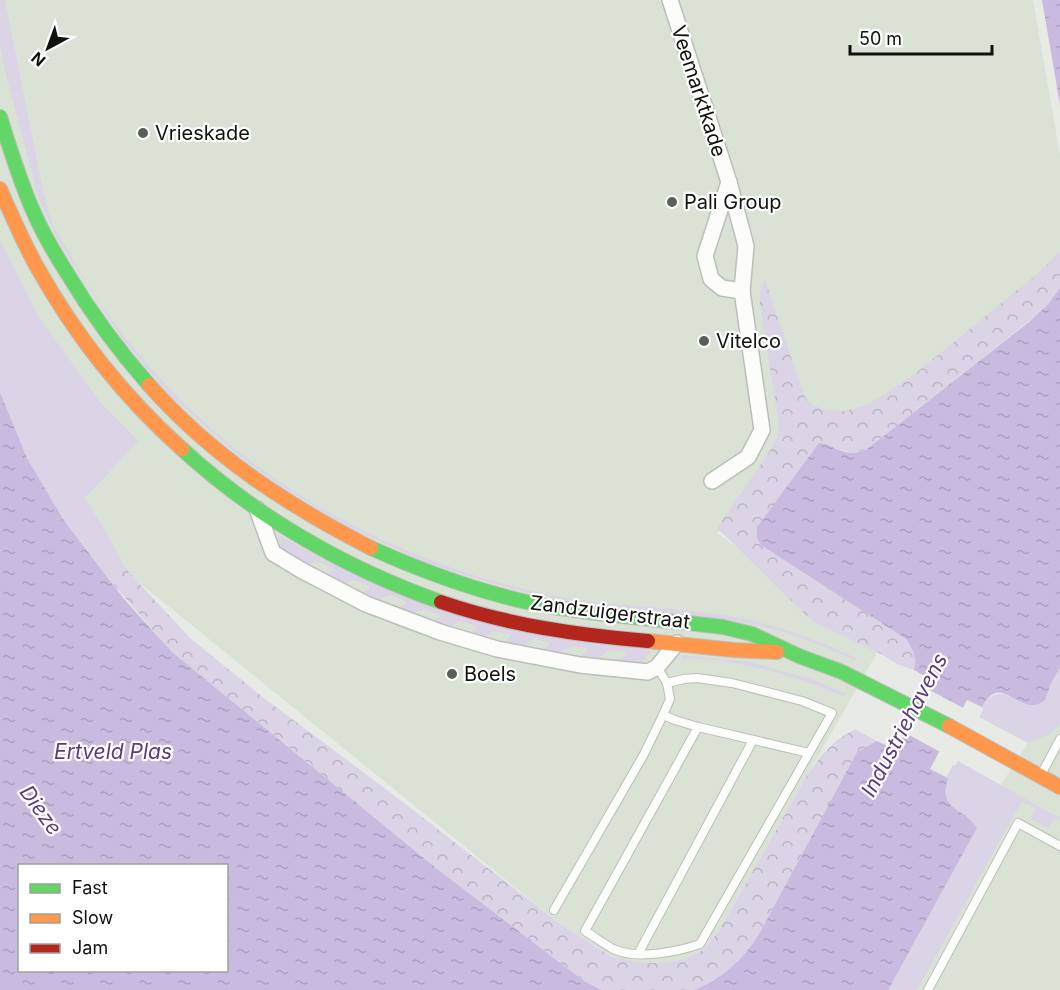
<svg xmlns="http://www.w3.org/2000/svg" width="1060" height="990" font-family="Inter,sans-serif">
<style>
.built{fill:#dae1d5}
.green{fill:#dad4e6}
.forest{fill:url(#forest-crowns)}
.water{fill:url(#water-ripples);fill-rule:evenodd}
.pier{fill:#e8ebe5}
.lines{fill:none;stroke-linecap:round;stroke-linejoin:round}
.lane-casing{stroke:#bcbeba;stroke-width:10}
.street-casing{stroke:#bcbeba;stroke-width:18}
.fast-casing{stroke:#bcbeba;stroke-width:16}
.slow-casing{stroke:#bcbeba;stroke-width:16}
.jam-casing{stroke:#bcbeba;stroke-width:16}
.lane{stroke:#fcfcfb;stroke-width:8}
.street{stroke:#fcfcfb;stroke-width:15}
.fast{stroke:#63d668;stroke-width:14}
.slow{stroke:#ff974d;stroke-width:14}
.jam{stroke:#b3261e;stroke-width:14}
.poi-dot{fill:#5b5e59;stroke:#fff;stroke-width:2}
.labels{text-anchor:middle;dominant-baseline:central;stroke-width:4.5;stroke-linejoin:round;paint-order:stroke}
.street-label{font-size:20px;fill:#0f120e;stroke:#fff}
.poi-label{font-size:20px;fill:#0f120e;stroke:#fff;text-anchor:start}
.water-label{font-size:21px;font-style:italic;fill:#593b7e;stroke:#fff}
</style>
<defs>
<pattern id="forest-crowns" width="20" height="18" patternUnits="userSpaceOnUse" patternTransform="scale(1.5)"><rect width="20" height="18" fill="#dad4e6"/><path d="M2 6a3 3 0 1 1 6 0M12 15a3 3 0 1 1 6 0" fill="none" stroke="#bab5c4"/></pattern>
<pattern id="water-ripples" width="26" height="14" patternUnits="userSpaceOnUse" patternTransform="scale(1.5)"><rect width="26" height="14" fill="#c8bbdf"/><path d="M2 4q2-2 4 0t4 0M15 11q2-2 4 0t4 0" fill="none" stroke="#aba0be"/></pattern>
</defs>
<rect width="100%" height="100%" fill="#e8ebe5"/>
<!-- built -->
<g class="built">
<path d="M0,0H1033L1060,155V263L717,533L878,651L719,931L703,950L685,959L661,963H643L625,960L613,957L559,923L99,550L0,312Z"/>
<path d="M1060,586V990H867L1047,714Z"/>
</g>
<!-- green -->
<g class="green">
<path d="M0,0H5L43,190C45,198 47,206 49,214C53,226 60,238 67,249C79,271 92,292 107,313C213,462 372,558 550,595C602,606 656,606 708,613C759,619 809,636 856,658L854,660L825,647L784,632L748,623L588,604L520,591L429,564L345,525L278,484L244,460L171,396L124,341L58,240L39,199L6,75L0,46Z"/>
<path d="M0,241L40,319L100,402L138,441L85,498L109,537L125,568L113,584L63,519L27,458L0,392Z"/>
<path d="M278,535L331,564L650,651V653L639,665L618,661L626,654L625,651L609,650L595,661L579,660V657L587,651L586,648L570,646L556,656L542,651L549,645V642L533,639L518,649L503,644L510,637L511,634L494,631L480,640L468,634L476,629L477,626L461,621L445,629L430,622L439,617V614L424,609L408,616L396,609L405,604V601L390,595L373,602L360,593L369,589V586L355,580L338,585L324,574L333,571V569L319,561L302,566L282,554Z"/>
<path d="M1060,651V724C1051,735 1041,738 1028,743L979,717L983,710L982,707C988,697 993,694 1005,693Z"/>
<path d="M682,655L750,662L814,680L846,694L844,696C806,680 768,668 727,662C713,660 698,657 684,659L682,658Z"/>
<path d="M958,761L1060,818V821L1054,818L1049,828L1031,819L1036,808L1022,801L917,990H888L977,828C966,808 937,811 948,779L946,777L953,765L955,766Z"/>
</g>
<!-- forest -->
<g class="forest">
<path d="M1058,253H1060V288L1048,304L1029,321L867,449L852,453L838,449L823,443L761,545L906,639C914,652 916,655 914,670L897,664L881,654L812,621L717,528L768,454L777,438L779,426L760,303V291L765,280L804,395L807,400L814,406L828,410L846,411L867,405L911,377L1042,270Z"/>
<path d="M125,568L190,638L264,698L391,793L559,923L612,957L643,963H661L685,959L703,950L719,931L808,774L821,756L837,740L855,729L877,741L857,752L758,936L749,950L730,969L717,978L694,990H602L584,981L436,868L172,652L113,584Z"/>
</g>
<!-- water -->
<g class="water">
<path d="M1042,0H1060V105Z"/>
<path d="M1060,288V668L1051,683L1045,700C1041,703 1037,705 1032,705C1013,704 998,676 982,707L967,700L930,769L946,777L948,779C937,811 966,808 977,828L888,990H694C721,979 742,961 758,936L857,752L877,741L896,750L933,681L914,670C916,655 914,652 906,639L761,545L757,538V527L819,443C830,444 841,453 852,453C857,453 863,450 867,449L1029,322L1048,304Z"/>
<path d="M0,392L27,458L63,519L124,599L172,652L436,868L584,981L602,990H0ZM20,866H226V970H20Z"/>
</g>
<!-- pier -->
<path class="pier" d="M926,688L965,709L942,753L902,731Z"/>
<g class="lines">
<defs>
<g id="lane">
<path d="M657,667L667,683L670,699L663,715L675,720L698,727L809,753"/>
<path d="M667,683L684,679L697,678L732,683L802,701L832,713L700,944C677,952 637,960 613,949C604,944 595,937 585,931L698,727"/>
<path d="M1041,775L1060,739"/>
<path d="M554,910L643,756L663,715"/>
<path d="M638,954L753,740"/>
<path d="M928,990L1018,823L1060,846"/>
</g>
<g id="street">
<path d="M670,0L729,182L746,246L742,291L762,430L748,457L712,481"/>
<path d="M729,182L705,256L711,279L722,288L742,291"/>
<path d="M257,509L273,553L301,570L366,604L440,632L497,649L580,665L648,672L657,667L677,643"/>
</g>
<g id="fast">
<path d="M0,117C10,149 20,182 34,213C43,234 55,254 67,273C91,313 118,350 149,385"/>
<path d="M182,449C256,517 347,569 441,602"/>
<path d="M371,548C424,572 479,592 536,604C597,616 661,619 723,627L752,634L799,656L842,672L949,726"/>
</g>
<g id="slow">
<path d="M0,189C12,216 23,242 37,267C75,335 124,397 182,449"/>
<path d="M149,385C212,456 287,505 371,548"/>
<path d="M648,641L734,650L777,652"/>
<path d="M949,726L1060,787"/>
</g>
<path id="jam" d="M441,602C508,625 577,635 648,641"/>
</defs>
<!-- lane casing -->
<use href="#lane" class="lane-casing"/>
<!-- street casing -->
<use href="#street" class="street-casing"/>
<!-- fast casing -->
<use href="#fast" class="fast-casing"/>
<!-- slow casing -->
<use href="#slow" class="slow-casing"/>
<!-- jam casing -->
<use href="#jam" class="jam-casing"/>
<!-- lane -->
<use href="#lane" class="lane"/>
<!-- street -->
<use href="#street" class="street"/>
<!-- fast -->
<use href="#fast" class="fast"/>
<!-- slow -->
<use href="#slow" class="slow"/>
<!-- jam -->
<use href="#jam" class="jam"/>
</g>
<!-- markers -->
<g class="poi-dot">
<circle cx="143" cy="133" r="6"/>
<circle cx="672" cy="202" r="6"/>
<circle cx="704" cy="341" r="6"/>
<circle cx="452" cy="674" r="6"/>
</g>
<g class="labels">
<!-- street labels -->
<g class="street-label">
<text transform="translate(699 91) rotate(72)">Veemarktkade</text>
<text transform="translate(610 612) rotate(7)">Zandzuigerstraat</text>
</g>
<!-- poi labels -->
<g class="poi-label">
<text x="155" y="133">Vrieskade</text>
<text x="684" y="202">Pali Group</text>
<text x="716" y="341">Vitelco</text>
<text x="464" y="674">Boels</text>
</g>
<!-- water labels -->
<g class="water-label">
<text transform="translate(904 725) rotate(-62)">Industriehavens</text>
<text x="113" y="751">Ertveld Plas</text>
<text transform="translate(41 810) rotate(54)">Dieze</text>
</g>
</g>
<!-- legend -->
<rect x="18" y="864" width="210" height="108" fill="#ffffff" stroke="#9fa09f" stroke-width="1.5"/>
<rect x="30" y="884" width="30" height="9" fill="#63d668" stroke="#9fa09f" stroke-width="1.5"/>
<text x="72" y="894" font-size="18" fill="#0f120e">Fast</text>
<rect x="30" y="914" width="30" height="9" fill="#ff974d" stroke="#9fa09f" stroke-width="1.5"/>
<text x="72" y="924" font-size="18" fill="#0f120e">Slow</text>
<rect x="30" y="944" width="30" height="9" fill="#b3261e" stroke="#9fa09f" stroke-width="1.5"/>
<text x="72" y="954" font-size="18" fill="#0f120e">Jam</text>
<!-- north arrow -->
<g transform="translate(48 48) rotate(221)" stroke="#ffffff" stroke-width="4.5" paint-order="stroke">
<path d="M0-4.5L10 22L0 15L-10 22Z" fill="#0f120e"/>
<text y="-9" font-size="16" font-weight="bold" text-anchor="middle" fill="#0f120e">N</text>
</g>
<!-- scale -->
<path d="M850 45v9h142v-9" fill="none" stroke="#0f120e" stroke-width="3"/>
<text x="859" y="45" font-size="18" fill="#0f120e" stroke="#ffffff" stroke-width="4.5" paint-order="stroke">50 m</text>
</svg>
